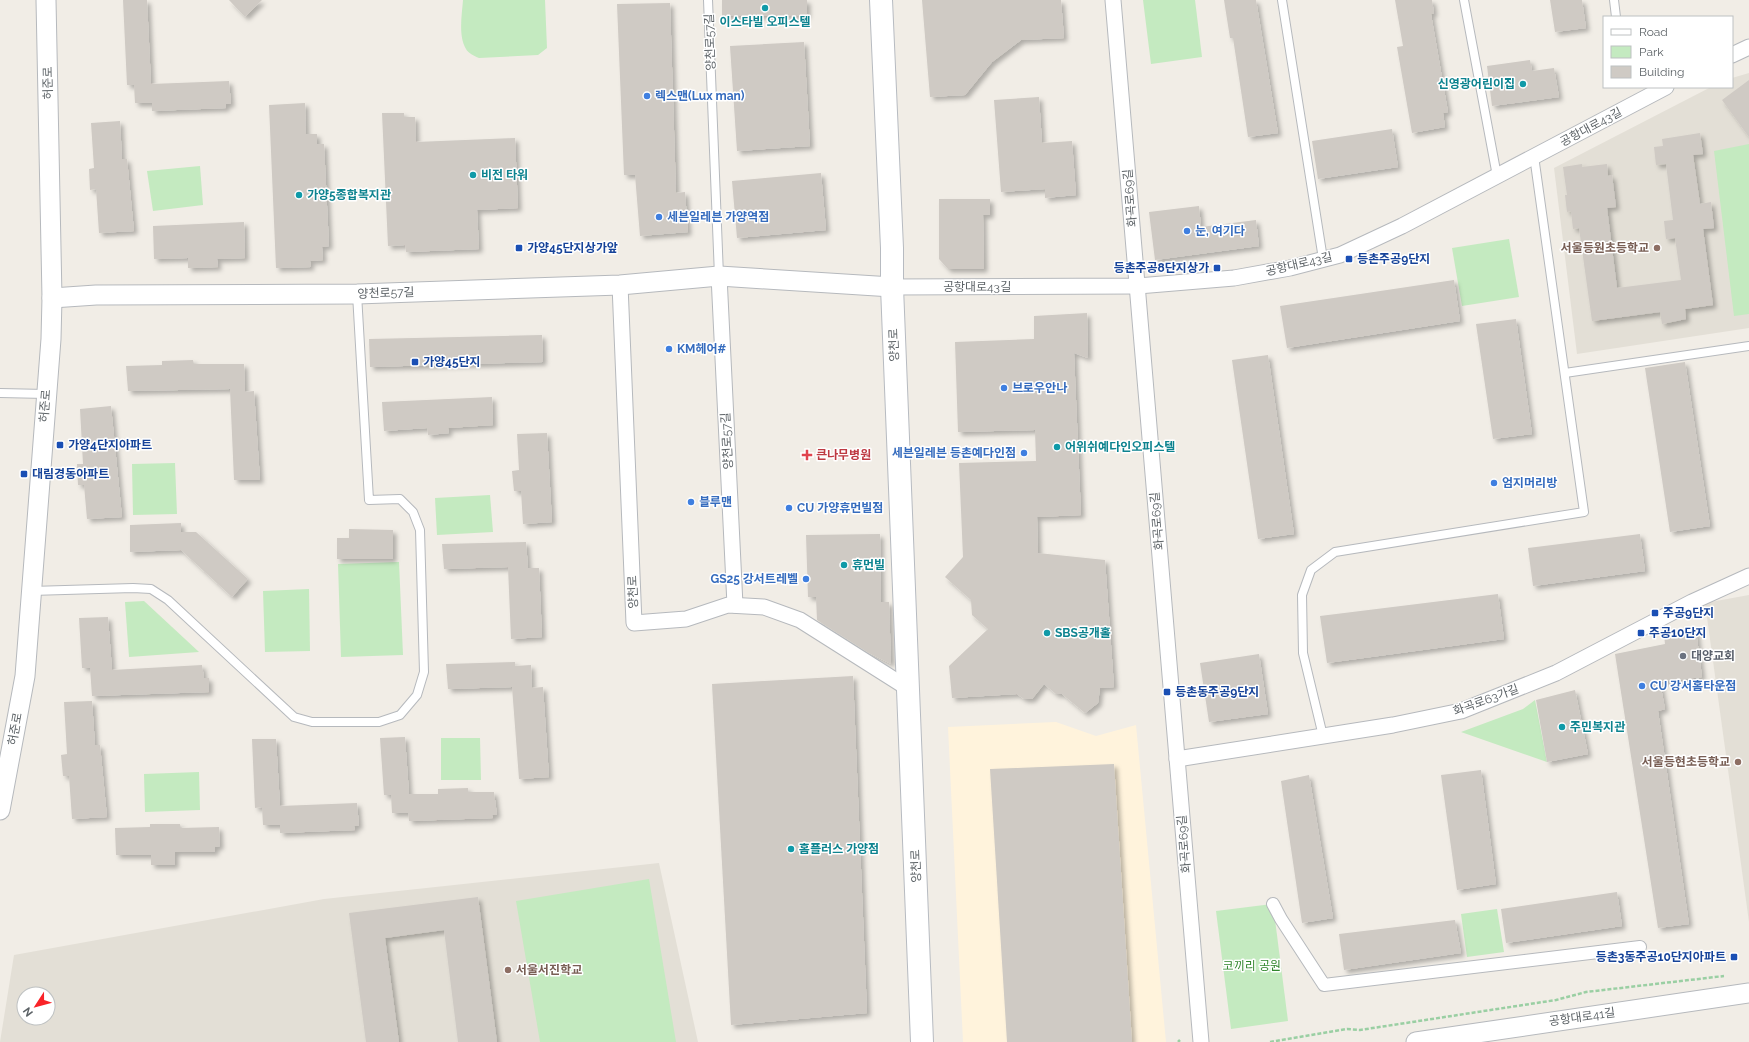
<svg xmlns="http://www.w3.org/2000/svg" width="1749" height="1042" font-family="Raleway,'Noto Sans KR',sans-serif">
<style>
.commercial{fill:#fff3dc}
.education{fill:#e3dfd6;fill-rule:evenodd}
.green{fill:#c4eac0}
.building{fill:#cfcac4;filter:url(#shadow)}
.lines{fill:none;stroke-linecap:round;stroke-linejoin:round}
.service-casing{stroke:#b6b9bd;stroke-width:10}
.pedestrian-casing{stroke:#b6b9bd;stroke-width:14}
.minor-casing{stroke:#b6b9bd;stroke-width:17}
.tertiary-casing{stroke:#b6b9bd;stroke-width:21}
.secondary-casing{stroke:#b7bbc1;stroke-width:24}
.path{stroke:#9acfa3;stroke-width:2.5;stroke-dasharray:4 2;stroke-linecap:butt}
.service{stroke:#fff;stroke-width:8}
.pedestrian{stroke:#fff;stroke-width:12}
.minor{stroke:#fff;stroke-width:15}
.tertiary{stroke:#fff;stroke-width:19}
.secondary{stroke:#fff;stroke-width:22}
.culture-dot{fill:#0f9aa8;stroke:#fff;stroke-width:1.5}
.shop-dot{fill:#3f7fe0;stroke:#fff;stroke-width:1.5}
.transit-dot{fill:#1a4fb4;stroke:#fff;stroke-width:1.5}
.education-dot{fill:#8d6e63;stroke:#fff;stroke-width:1.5}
.health-dot{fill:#e0444e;stroke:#fff;stroke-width:1.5}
.worship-dot{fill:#6b7280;stroke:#fff;stroke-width:1.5}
.labels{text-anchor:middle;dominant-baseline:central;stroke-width:3;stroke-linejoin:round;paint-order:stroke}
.culture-label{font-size:12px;font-weight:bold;fill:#0d838f;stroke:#fff;text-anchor:start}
.street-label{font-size:12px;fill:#5d6367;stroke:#fff}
.shop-label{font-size:12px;font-weight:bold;fill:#366cbe;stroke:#fff;text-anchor:start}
.transit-label{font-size:12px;font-weight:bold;fill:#164399;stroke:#fff;text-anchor:start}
.education-label{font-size:12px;font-weight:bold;fill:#785e54;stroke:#fff;text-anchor:end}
.health-label{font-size:12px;font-weight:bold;fill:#be3a42;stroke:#fff;text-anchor:start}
.worship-label{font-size:12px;font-weight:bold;fill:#5b616d;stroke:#fff;text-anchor:start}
.park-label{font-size:12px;fill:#31862d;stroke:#fff}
</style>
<defs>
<filter id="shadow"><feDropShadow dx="3.5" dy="3.5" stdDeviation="2" flood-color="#0004"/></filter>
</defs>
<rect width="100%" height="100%" fill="#f1ede6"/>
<!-- commercial -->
<path class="commercial" d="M1056,722L1096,736L1136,725L1166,1042H963L948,727Z"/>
<!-- education -->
<g class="education">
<path d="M1749,73V328L1577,354L1554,168L1711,87H1732V78Z"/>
<path d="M1749,595V922L1705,603Z"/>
<path d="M659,863L698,1042H0L14,955L324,899ZM24,994H48V1018H24Z"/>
</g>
<!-- green -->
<g class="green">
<path d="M463,0H545L547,48L538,55L479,58C474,56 468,53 466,49C458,36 462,14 463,0Z"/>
<path d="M1143,0H1195L1202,57L1151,64Z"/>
<path d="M1749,144V314L1734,316L1714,151Z"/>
<path d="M200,166L203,205L153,211L147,171Z"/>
<path d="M1509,239L1519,297L1462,306L1452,248Z"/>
<path d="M175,463L177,514L133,515L132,464Z"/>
<path d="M490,495L493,532L437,535L435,498Z"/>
<path d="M399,562L403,655L341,657L338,564Z"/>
<path d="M309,589L310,651L265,652L263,591Z"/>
<path d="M144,601L199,652L129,657L125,602Z"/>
<path d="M1535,700L1547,762L1461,732L1523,709Z"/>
<path d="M441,738H480L481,780H441Z"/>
<path d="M199,772L200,810L145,812L144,774Z"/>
<path d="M649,879L676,1042H540L516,901Z"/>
<path d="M1273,904L1288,1021L1231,1029L1216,911Z"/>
<path d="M1497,909L1504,952L1467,957L1461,914Z"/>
</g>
<!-- building -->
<g class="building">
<path d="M123,0H147L151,84L229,81L231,104H226V108L152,111V103H135L134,85H127Z"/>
<path d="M229,0H262L245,17Z"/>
<path d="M722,0H807V15L722,16Z"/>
<path d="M922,0H1061L1064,38L1021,40L992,62L965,95L930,97Z"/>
<path d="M1224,0H1256L1278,133L1248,137L1233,38H1230Z"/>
<path d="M1395,0H1432L1434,13L1431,14L1448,112L1443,113L1445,127L1412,133L1397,47L1403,46Z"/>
<path d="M1550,0H1582L1586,28L1555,32Z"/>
<path d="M670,3L676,193L685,192L688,232L640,236L635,175H624L617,4Z"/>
<path d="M804,42L810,146L737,151L730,46Z"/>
<path d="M1530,60L1532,71L1554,68L1559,97L1492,106L1487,66Z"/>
<path d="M1749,80V137L1722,100Z"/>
<path d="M1039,97L1042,143L1072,141L1076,195L1045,198V189L1001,192L994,100Z"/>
<path d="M305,103L306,134H317V144H324L329,246L322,247L323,260L310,261L311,267L276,268L269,105Z"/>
<path d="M382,113H404V117H415L416,142L515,138L518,208L477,210L479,249L406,252L405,245L388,246Z"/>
<path d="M120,121L122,159H127L134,231L99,233L96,189L90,190L89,169L94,168L91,123Z"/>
<path d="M1392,129L1398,167L1318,179L1312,141Z"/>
<path d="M1700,133L1703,154L1693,155L1700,204L1711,202L1714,228L1703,229L1713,305L1685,309L1686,319L1662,324L1660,312L1592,321L1579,228L1573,229L1571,211L1567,212L1565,195H1567L1563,167L1582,164V167L1607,164L1608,176L1612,175L1616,207L1607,208L1617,288L1681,280L1675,238L1666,239L1664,221L1673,220L1666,164L1656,165L1654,147L1663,146L1662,139Z"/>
<path d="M821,173L826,230L737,238L732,181Z"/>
<path d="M939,199H990V215H983L984,269H948L939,259Z"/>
<path d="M1199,206L1201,227L1256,220L1259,246L1155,260L1149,212Z"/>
<path d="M244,222L245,258L217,259L218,267L188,268V258L154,259L153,226Z"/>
<path d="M1454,280L1460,321L1287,348L1280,306Z"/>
<path d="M1087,313L1088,358L1074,353L1081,515L1037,517L1038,553L1105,560L1114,687L1100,688L1098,703L1085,713L1062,694H1056L1044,684L1032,699H1024L1017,694L952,698L949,666L988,629L972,615L971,600L945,577L963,557L959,463L1036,461L1035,430L958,432L955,342L1034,339V316Z"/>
<path d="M1516,319L1532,434L1493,439L1476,324Z"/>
<path d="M542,335L543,362L370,367L369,339Z"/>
<path d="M1268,355L1294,534L1258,539L1232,360Z"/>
<path d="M193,360L194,364H244L245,392L254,391L260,480H234L230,389L128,391L126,366L162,365V361Z"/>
<path d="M1685,362L1710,526L1670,532L1645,368Z"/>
<path d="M492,397L493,425L448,428L449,433L428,435L427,428L384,431L382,402Z"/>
<path d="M111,406L122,517L87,519L84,485H78L77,464H83L80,409Z"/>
<path d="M547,433L552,522L523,524L521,491H514L512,471L519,470L517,434Z"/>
<path d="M181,523V532H196L248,579L232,597L181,550L130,552V525Z"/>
<path d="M349,529L393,530V559H337V538H349Z"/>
<path d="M880,534L881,602H889L891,664L869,653L817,620L816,597H808L806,535Z"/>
<path d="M1640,534L1645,571L1533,586L1528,548Z"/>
<path d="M526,542L528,568H539L542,637L511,639L508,567L444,569L442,544Z"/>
<path d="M1498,594L1504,639L1327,663L1320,616Z"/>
<path d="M108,617L112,670L202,665L204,678H209V692L92,696L90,668H82L79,618Z"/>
<path d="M1696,630L1702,677L1660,682L1665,709L1658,711L1689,924L1658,928L1615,654L1665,644L1664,635Z"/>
<path d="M1259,654L1268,714L1209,722L1200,663Z"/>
<path d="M515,662V666L531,665L532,688L543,687L549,777L519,779L512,687L448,689L446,664Z"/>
<path d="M853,676L867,1013L731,1025L712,684Z"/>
<path d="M1575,690L1588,754L1547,762L1536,700Z"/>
<path d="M92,701L95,745H100L107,817L72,819L69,776H63L61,755L67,754L64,702Z"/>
<path d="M405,737L409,794H438V789L468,788V792H494L497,815H492L493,818L409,821L408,813H392L391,795H384L380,738Z"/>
<path d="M252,739H276L280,806L357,803L359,826H354L355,830L280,833V825H263L262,807L255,808Z"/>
<path d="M1114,764L1132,1042H1007L990,769Z"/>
<path d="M1481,770L1496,884L1457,890L1441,775Z"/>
<path d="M1309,775L1333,918L1302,923L1281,781Z"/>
<path d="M150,824H180L181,828L219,827L220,846L215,847V852H175V865H151V855H116L115,828L150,827Z"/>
<path d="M1617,892L1622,926L1506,943L1501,909Z"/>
<path d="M478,897L497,1042H458L444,930L385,938L399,1042H366L349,913Z"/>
<path d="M1455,920L1461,953L1344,970L1339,934Z"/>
</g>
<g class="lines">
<defs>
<g id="service">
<path d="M708,0L719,276"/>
<path d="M1282,0L1323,259"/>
<path d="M1464,0L1497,176"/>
<path d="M1614,0L1616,17"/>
<path d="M1565,373L1749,346"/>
<path d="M0,393L46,394"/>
<path d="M31,591L133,588L151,589L168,600L294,717L312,722H379L400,715L417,695L424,672L420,530L413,512L400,499L369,500L357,294"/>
<path d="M1323,736L1303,653L1302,595L1311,570L1335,552L1584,512L1534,156"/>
</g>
<path id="pedestrian" d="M1273,904L1281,919L1324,985L1640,947"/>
<g id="minor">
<path d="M1113,0L1201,1042"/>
<path d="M1732,55L1749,47"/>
<path d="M719,276L735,605"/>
<path d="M620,285L634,623L686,619L728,605L764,607L800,620L909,689"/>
<path d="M892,287L1138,286L1234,278L1290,268L1340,255L1402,226L1666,87"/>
<path d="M1177,759L1393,725L1461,711L1556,673L1692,602L1749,576"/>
</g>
<g id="tertiary">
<path d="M52,298L96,295L357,294L620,285L719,276L892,287"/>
<path d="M0,810L25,676L51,339L52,298L46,0"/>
<path d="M1416,1042L1749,993"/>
</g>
<path id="secondary" d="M881,0L892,248V287L922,1042"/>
</defs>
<!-- service casing -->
<use href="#service" class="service-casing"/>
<!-- pedestrian casing -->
<use href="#pedestrian" class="pedestrian-casing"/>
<!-- minor casing -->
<use href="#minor" class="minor-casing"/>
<!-- tertiary casing -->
<use href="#tertiary" class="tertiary-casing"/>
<!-- secondary casing -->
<use href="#secondary" class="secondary-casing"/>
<!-- path -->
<g class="path">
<path d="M1178,1042L1180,1040"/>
<path d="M1270,1042L1347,1029L1360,1030L1556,1000L1586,992L1724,976"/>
</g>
<!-- service -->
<use href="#service" class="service"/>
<!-- pedestrian -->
<use href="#pedestrian" class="pedestrian"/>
<!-- minor -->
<use href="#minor" class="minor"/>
<!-- tertiary -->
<use href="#tertiary" class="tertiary"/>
<!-- secondary -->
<use href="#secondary" class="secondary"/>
</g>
<!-- markers -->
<g class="culture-dot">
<circle cx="765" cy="8" r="4"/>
<circle cx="1523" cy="84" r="4"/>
<circle cx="473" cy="175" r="4"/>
<circle cx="299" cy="195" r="4"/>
<circle cx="1057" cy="447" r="4"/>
<circle cx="844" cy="565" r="4"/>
<circle cx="1047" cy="633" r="4"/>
<circle cx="1562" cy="727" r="4"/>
<circle cx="791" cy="849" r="4"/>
</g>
<g class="shop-dot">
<circle cx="647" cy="96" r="4"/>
<circle cx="659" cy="217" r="4"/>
<circle cx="1187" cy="231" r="4"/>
<circle cx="669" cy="349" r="4"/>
<circle cx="1004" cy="388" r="4"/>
<circle cx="1024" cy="453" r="4"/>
<circle cx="1494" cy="483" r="4"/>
<circle cx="691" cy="502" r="4"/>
<circle cx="789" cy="508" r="4"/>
<circle cx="806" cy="579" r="4"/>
<circle cx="1642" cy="686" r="4"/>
</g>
<g class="transit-dot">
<rect x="515" y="244" width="8" height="8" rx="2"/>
<rect x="1345" y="255" width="8" height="8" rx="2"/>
<rect x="1213" y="264" width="8" height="8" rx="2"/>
<rect x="411" y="358" width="8" height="8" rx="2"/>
<rect x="56" y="441" width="8" height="8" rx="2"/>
<rect x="20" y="470" width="8" height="8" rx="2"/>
<rect x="1651" y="609" width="8" height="8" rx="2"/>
<rect x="1637" y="629" width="8" height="8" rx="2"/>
<rect x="1163" y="688" width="8" height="8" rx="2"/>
<rect x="1730" y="953" width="8" height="8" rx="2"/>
</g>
<g class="education-dot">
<circle cx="1657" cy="248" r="4"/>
<circle cx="1738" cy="762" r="4"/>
<circle cx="508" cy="970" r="4"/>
</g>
<path class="health-dot" d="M805 449h4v4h4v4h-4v4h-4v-4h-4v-4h4z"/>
<circle class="worship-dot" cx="1683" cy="656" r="4"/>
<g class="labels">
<!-- culture labels -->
<g class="culture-label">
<text x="765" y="22" text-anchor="middle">이스타빌 오피스텔</text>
<text x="1515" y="84" text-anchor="end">신영광어린이집</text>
<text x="481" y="175">비전 타워</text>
<text x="307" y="195">가양5종합복지관</text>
<text x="1065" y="447">어위쉬예다인오피스텔</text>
<text x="852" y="565">휴먼빌</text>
<text x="1055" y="633">SBS공개홀</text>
<text x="1570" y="727">주민복지관</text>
<text x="799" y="849">홈플러스 가양점</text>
</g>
<!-- street labels -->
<g class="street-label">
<text transform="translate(710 42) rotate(-92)">양천로57길</text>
<text transform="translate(48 83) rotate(-91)">허준로</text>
<text transform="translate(1591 127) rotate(-28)">공항대로43길</text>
<text transform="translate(1130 198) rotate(-95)">화곡로69길</text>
<text transform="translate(1299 264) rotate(-13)">공항대로43길</text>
<text x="977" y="287">공항대로43길</text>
<text transform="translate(386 293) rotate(-2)">양천로57길</text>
<text transform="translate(894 345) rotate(-92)">양천로</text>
<text transform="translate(45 406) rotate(-86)">허준로</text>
<text transform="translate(727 441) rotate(-93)">양천로57길</text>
<text transform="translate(1157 521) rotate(-95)">화곡로69길</text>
<text transform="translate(633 592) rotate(-92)">양천로</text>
<text transform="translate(1486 700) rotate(-20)">화곡로63가길</text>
<text transform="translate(15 729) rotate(-80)">허준로</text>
<text transform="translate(1184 844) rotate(-95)">화곡로69길</text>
<text transform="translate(916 866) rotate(-92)">양천로</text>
<text transform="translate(1582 1017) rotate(-8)">공항대로41길</text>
</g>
<!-- shop labels -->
<g class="shop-label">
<text x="655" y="96">렉스맨(Lux man)</text>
<text x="667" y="217">세븐일레븐 가양역점</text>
<text x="1195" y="231">눈, 여기다</text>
<text x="677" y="349">KM헤어#</text>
<text x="1012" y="388">브로우안나</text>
<text x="1016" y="453" text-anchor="end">세븐일레븐 등촌예다인점</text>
<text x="1502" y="483">엄지머리방</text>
<text x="699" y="502">블루맨</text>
<text x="797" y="508">CU 가양휴먼빌점</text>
<text x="798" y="579" text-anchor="end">GS25 강서트레벨</text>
<text x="1650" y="686">CU 강서홈타운점</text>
</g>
<!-- transit labels -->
<g class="transit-label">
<text x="527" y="248">가양45단지상가앞</text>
<text x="1357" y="259">등촌주공9단지</text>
<text x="1209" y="268" text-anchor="end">등촌주공8단지상가</text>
<text x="423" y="362">가양45단지</text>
<text x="68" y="445">가양4단지아파트</text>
<text x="32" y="474">대림경동아파트</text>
<text x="1663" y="613">주공9단지</text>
<text x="1649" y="633">주공10단지</text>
<text x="1175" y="692">등촌동주공9단지</text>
<text x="1726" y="957" text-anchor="end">등촌3동주공10단지아파트</text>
</g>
<!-- education labels -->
<g class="education-label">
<text x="1649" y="248">서울등원초등학교</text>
<text x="1730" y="762">서울등현초등학교</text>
<text x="516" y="970" text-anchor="start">서울서진학교</text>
</g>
<!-- health labels -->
<g class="health-label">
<text x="816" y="455">큰나무병원</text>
</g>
<!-- worship labels -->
<g class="worship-label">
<text x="1691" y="656">대양교회</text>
</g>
<!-- park labels -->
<g class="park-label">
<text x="1252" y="966">코끼리 공원</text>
</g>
</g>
<!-- legend -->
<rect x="1603" y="16" width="130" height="72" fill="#ffffff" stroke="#bec1c2"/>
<rect x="1611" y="29" width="20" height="6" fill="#ffffff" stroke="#bec1c2"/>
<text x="1639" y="36" font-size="12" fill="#5d6367">Road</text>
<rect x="1611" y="46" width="20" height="12" fill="#c4eac0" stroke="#bec1c2"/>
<text x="1639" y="56" font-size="12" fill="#5d6367">Park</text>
<rect x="1611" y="66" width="20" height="12" fill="#cfcac4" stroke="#bec1c2"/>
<text x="1639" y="76" font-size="12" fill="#5d6367">Building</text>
<!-- north arrow -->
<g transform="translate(36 1006) rotate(234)"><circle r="19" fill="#ffffff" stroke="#bec1c2"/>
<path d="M0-3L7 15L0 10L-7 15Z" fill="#f92328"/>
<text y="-6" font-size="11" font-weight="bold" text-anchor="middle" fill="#5d6367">N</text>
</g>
</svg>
